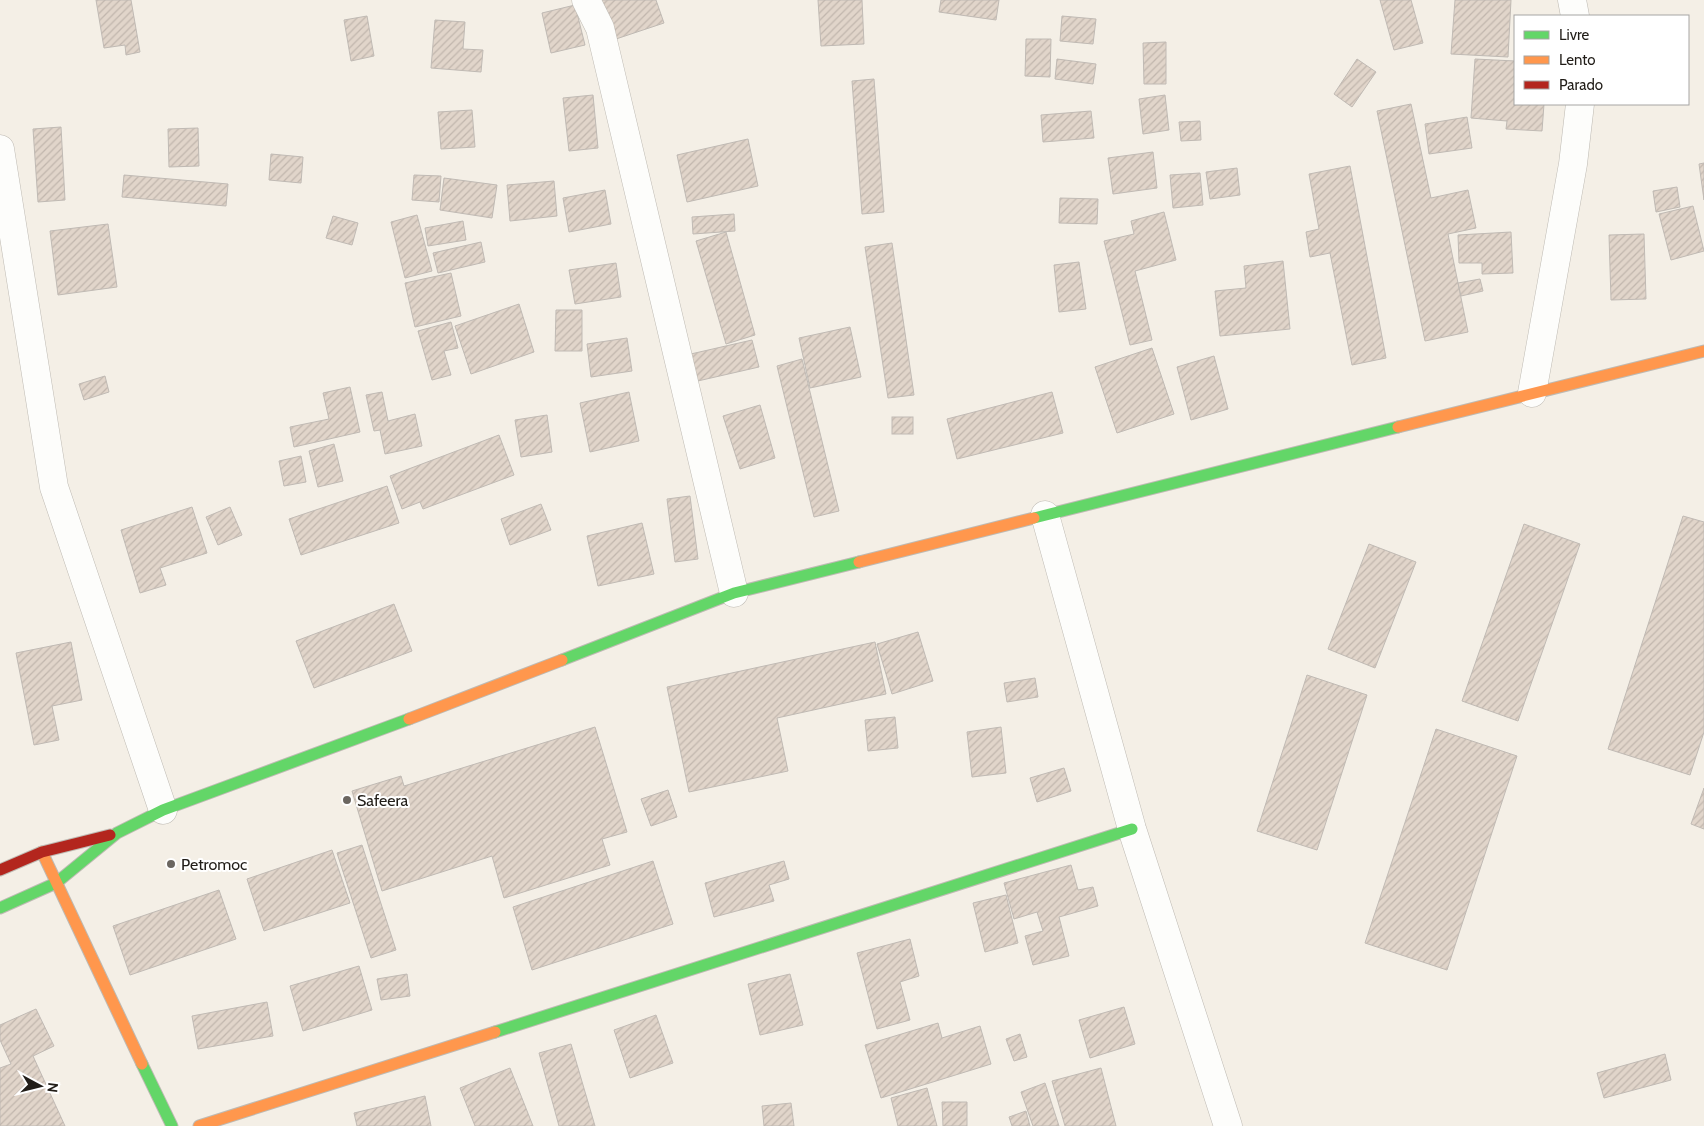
<svg xmlns="http://www.w3.org/2000/svg" width="1704" height="1126" font-family="Cabin,sans-serif">
<style>
.building{fill:url(#building-hatch);stroke:#c0bab4}
.lines{fill:none;stroke-linecap:round;stroke-linejoin:round}
.street-casing{stroke:#bebab3;stroke-width:29}
.fast-casing{stroke:#bebab3;stroke-width:13}
.slow-casing{stroke:#bebab3;stroke-width:13}
.jam-casing{stroke:#bebab3;stroke-width:13}
.street{stroke:#fdfdfb;stroke-width:28}
.fast{stroke:#63d668;stroke-width:11}
.slow{stroke:#ff974d;stroke-width:11}
.jam{stroke:#b3261e;stroke-width:11}
.poi-dot{fill:#6b6660;stroke:#fff;stroke-width:2}
.labels{text-anchor:middle;dominant-baseline:central;stroke-width:4;stroke-linejoin:round;paint-order:stroke}
.poi-label{font-size:16px;fill:#211d18;stroke:#fff;text-anchor:start}
</style>
<defs>
<pattern id="building-hatch" width="6" height="6" patternUnits="userSpaceOnUse" patternTransform="scale(1.25)"><rect width="6" height="6" fill="#e1d5ca"/><path d="M-1 1l2-2M0 6l6-6M5 7l2-2" fill="none" stroke="#c1b6ad"/></pattern>
</defs>
<rect width="100%" height="100%" fill="#f4efe6"/>
<!-- building -->
<g class="building">
<path d="M96,0H131L140,52L126,55L125,45L104,48Z"/>
<path d="M600,0H656L664,23L613,40Z"/>
<path d="M818,0H862L864,44L821,46Z"/>
<path d="M941,0H999L996,20L939,12Z"/>
<path d="M1380,0H1411L1423,43L1394,50Z"/>
<path d="M1455,0H1511L1508,57L1451,54Z"/>
<path d="M575,5L585,45L551,53L542,13Z"/>
<path d="M367,16L374,56L351,61L344,20Z"/>
<path d="M1062,16L1096,19L1093,44L1060,41Z"/>
<path d="M435,20L465,22L463,49L483,50L481,72L431,68Z"/>
<path d="M1026,39H1051L1050,77L1025,76Z"/>
<path d="M1166,42V84H1144L1143,43Z"/>
<path d="M1057,59L1096,64L1093,84L1055,79Z"/>
<path d="M1357,59L1376,72L1352,107L1334,94Z"/>
<path d="M1475,59L1515,61V104H1544L1542,131L1506,129L1507,121L1471,118Z"/>
<path d="M874,79L884,212L862,214L852,81Z"/>
<path d="M593,95L598,148L569,151L563,98Z"/>
<path d="M1165,95L1169,130L1143,134L1139,99Z"/>
<path d="M1411,104L1431,198L1468,190L1476,228L1448,234L1468,332L1425,341L1377,111Z"/>
<path d="M472,110L475,147L441,149L438,112Z"/>
<path d="M1091,111L1094,138L1043,142L1041,115Z"/>
<path d="M1467,117L1472,148L1429,154L1425,124Z"/>
<path d="M1200,121L1201,140L1181,141L1179,122Z"/>
<path d="M61,127L65,200L38,202L33,129Z"/>
<path d="M198,128L199,166L169,167L168,129Z"/>
<path d="M748,139L758,186L687,202L677,155Z"/>
<path d="M1153,152L1157,188L1113,194L1108,158Z"/>
<path d="M271,154L303,157L301,183L269,180Z"/>
<path d="M1704,163V200L1699,164Z"/>
<path d="M1350,166L1386,358L1352,365L1330,253L1310,257L1306,232L1319,229L1309,174Z"/>
<path d="M1237,168L1240,195L1210,199L1206,172Z"/>
<path d="M1200,173L1203,205L1173,208L1170,175Z"/>
<path d="M124,175L228,184L226,206L122,197Z"/>
<path d="M414,175L441,176L439,202L412,200Z"/>
<path d="M444,178L497,185L492,218L440,210Z"/>
<path d="M554,181L557,216L510,221L507,185Z"/>
<path d="M1677,187L1680,207L1656,212L1653,191Z"/>
<path d="M605,190L611,224L569,232L563,198Z"/>
<path d="M1060,198L1098,199L1097,224L1059,223Z"/>
<path d="M1693,206L1704,251L1671,260L1659,214Z"/>
<path d="M1164,212L1176,260L1135,271L1152,340L1130,345L1104,241L1134,234L1131,221Z"/>
<path d="M734,214L735,231L693,234L692,217Z"/>
<path d="M417,215L432,271L405,278L391,222Z"/>
<path d="M333,216L358,223L352,245L326,238Z"/>
<path d="M463,221L466,240L428,246L425,228Z"/>
<path d="M108,224L117,287L58,295L50,231Z"/>
<path d="M726,232L755,335L726,344L696,241Z"/>
<path d="M1511,232L1513,273L1482,274V263H1459L1458,235Z"/>
<path d="M1644,234L1646,299L1611,300L1609,235Z"/>
<path d="M481,242L485,262L438,273L433,253Z"/>
<path d="M892,243L914,395L888,398L865,247Z"/>
<path d="M1283,261L1290,329L1220,336L1215,291L1246,288L1244,266Z"/>
<path d="M1079,262L1086,309L1059,312L1054,265Z"/>
<path d="M616,263L621,297L575,304L569,270Z"/>
<path d="M451,273L461,316L415,327L405,283Z"/>
<path d="M1480,279L1483,291L1461,296L1458,283Z"/>
<path d="M519,304L534,352L471,374L455,326Z"/>
<path d="M556,310H582V351H555Z"/>
<path d="M451,322L458,348L444,351L451,375L432,380L418,331Z"/>
<path d="M850,327L861,377L810,388L799,338Z"/>
<path d="M627,338L632,371L591,377L587,344Z"/>
<path d="M752,340L759,367L689,383L682,356Z"/>
<path d="M1152,348L1174,414L1117,433L1095,367Z"/>
<path d="M1214,356L1228,409L1191,420L1177,367Z"/>
<path d="M802,359L839,511L814,517L777,366Z"/>
<path d="M105,376L109,392L84,400L79,384Z"/>
<path d="M350,387L360,432L294,447L290,427L329,419L323,393Z"/>
<path d="M382,392L388,421L415,414L422,446L385,454L380,430L374,431L366,395Z"/>
<path d="M629,392L639,441L590,452L580,403Z"/>
<path d="M1052,392L1063,433L957,459L947,419Z"/>
<path d="M760,405L775,458L740,469L723,416Z"/>
<path d="M547,415L552,452L521,457L515,420Z"/>
<rect x="892" y="417" width="21" height="17"/>
<path d="M499,435L514,475L423,509L420,502L402,509L390,476Z"/>
<path d="M334,444L343,481L318,487L309,451Z"/>
<path d="M301,456L306,482L284,486L279,461Z"/>
<path d="M387,486L399,523L301,555L289,519Z"/>
<path d="M690,496L698,559L675,562L667,499Z"/>
<path d="M541,504L551,530L510,545L501,519Z"/>
<path d="M192,507L207,553L160,568L166,585L140,593L121,530Z"/>
<path d="M230,507L242,535L218,545L206,517Z"/>
<path d="M1683,516L1704,522V732L1690,775L1608,749Z"/>
<path d="M642,523L654,574L598,586L587,536Z"/>
<path d="M1524,524L1580,544L1518,721L1462,701Z"/>
<path d="M1369,544L1416,562L1375,668L1328,649Z"/>
<path d="M394,604L412,651L314,688L296,641Z"/>
<path d="M918,632L933,681L892,694L877,644Z"/>
<path d="M71,642L82,700L52,706L59,740L34,745L16,653Z"/>
<path d="M875,642L886,694L777,718L788,771L689,792L667,687Z"/>
<path d="M1307,675L1367,695L1317,850L1257,831Z"/>
<path d="M1035,678L1038,697L1007,702L1004,683Z"/>
<path d="M895,717L898,748L868,751L865,720Z"/>
<path d="M595,727L627,832L602,839L610,865L504,898L492,856L382,891L352,791L401,776L404,786Z"/>
<path d="M1001,727L1006,773L972,777L967,732Z"/>
<path d="M1436,729L1517,756L1447,970L1365,943Z"/>
<path d="M1064,768L1071,791L1037,802L1030,778Z"/>
<path d="M1704,788V829L1691,824Z"/>
<path d="M668,790L677,817L651,826L641,799Z"/>
<path d="M362,845L396,950L371,958L337,853Z"/>
<path d="M332,850L350,903L264,931L247,879Z"/>
<path d="M653,861L673,924L532,970L513,907Z"/>
<path d="M784,861L789,879L769,885L774,901L714,917L705,883Z"/>
<path d="M1071,865L1078,890L1093,887L1098,906L1059,917L1069,956L1033,965L1025,936L1043,931L1037,912L1014,919L1004,883Z"/>
<path d="M219,890L236,939L130,975L113,926Z"/>
<path d="M1006,895L1018,943L985,952L973,903Z"/>
<path d="M910,939L919,976L900,982L910,1020L877,1029L857,953Z"/>
<path d="M359,966L372,1010L303,1031L290,986Z"/>
<path d="M407,974L410,996L381,1000L377,979Z"/>
<path d="M790,974L803,1025L760,1035L748,984Z"/>
<path d="M267,1002L273,1036L198,1049L192,1016Z"/>
<path d="M1124,1007L1135,1044L1090,1058L1079,1020Z"/>
<path d="M36,1009L54,1046L33,1056L65,1126H0V1068L11,1064L0,1040V1025Z"/>
<path d="M656,1015L673,1063L630,1078L614,1030Z"/>
<path d="M938,1023L942,1038L980,1026L991,1064L881,1098L865,1045Z"/>
<path d="M1020,1034L1027,1057L1014,1061L1006,1039Z"/>
<path d="M571,1044L595,1126H559L539,1053Z"/>
<path d="M1665,1054L1671,1080L1604,1098L1597,1073Z"/>
<path d="M510,1068L533,1126H475L460,1088Z"/>
<path d="M1101,1068L1116,1126H1065L1052,1081Z"/>
<path d="M1045,1083L1059,1126H1033L1021,1092Z"/>
<path d="M927,1088L937,1126H898L891,1098Z"/>
<path d="M425,1096L431,1126H357L354,1113Z"/>
<path d="M942,1102H967V1126H943Z"/>
<path d="M791,1103L794,1126H764L762,1106Z"/>
<path d="M1026,1111L1030,1126H1012L1009,1117Z"/>
</g>
<g class="lines">
<defs>
<g id="street">
<path d="M586,0L600,28L734,593"/>
<path d="M1572,0L1575,16"/>
<path d="M0,149L54,487L163,810"/>
<path d="M1532,393L1573,164L1580,104"/>
<path d="M1045,515L1132,829L1228,1126"/>
</g>
<g id="fast">
<path d="M1034,518L1398,427"/>
<path d="M562,660L734,593L859,562"/>
<path d="M0,908L56,883L117,833L163,810L409,719"/>
<path d="M495,1032L1132,829"/>
<path d="M142,1064L172,1126"/>
</g>
<g id="slow">
<path d="M1398,427L1704,351"/>
<path d="M859,562L1034,518"/>
<path d="M409,719L562,660"/>
<path d="M42,852L142,1064"/>
<path d="M199,1126L495,1032"/>
</g>
<path id="jam" d="M0,870L42,852L110,835"/>
</defs>
<!-- street casing -->
<use href="#street" class="street-casing"/>
<!-- fast casing -->
<use href="#fast" class="fast-casing"/>
<!-- slow casing -->
<use href="#slow" class="slow-casing"/>
<!-- jam casing -->
<use href="#jam" class="jam-casing"/>
<!-- street -->
<use href="#street" class="street"/>
<!-- fast -->
<use href="#fast" class="fast"/>
<!-- slow -->
<use href="#slow" class="slow"/>
<!-- jam -->
<use href="#jam" class="jam"/>
</g>
<!-- markers -->
<g class="poi-dot">
<circle cx="347" cy="800" r="5"/>
<circle cx="171" cy="864" r="5"/>
</g>
<g class="labels">
<!-- poi labels -->
<g class="poi-label">
<text x="357" y="800">Safeera</text>
<text x="181" y="864">Petromoc</text>
</g>
</g>
<!-- legend -->
<rect x="1514" y="15" width="175" height="90" fill="#ffffff" stroke="#a6a5a3"/>
<rect x="1524" y="31" width="25" height="8" fill="#63d668" stroke="#a6a5a3"/>
<text x="1559" y="40" font-size="15" fill="#211d18">Livre</text>
<rect x="1524" y="56" width="25" height="8" fill="#ff974d" stroke="#a6a5a3"/>
<text x="1559" y="65" font-size="15" fill="#211d18">Lento</text>
<rect x="1524" y="81" width="25" height="8" fill="#b3261e" stroke="#a6a5a3"/>
<text x="1559" y="90" font-size="15" fill="#211d18">Parado</text>
<!-- north arrow -->
<g transform="translate(40 1086) rotate(97)" stroke="#ffffff" stroke-width="4" paint-order="stroke">
<path d="M0-4L9 19L0 12L-9 19Z" fill="#211d18"/>
<text y="-8" font-size="14" font-weight="bold" text-anchor="middle" fill="#211d18">N</text>
</g>
</svg>
